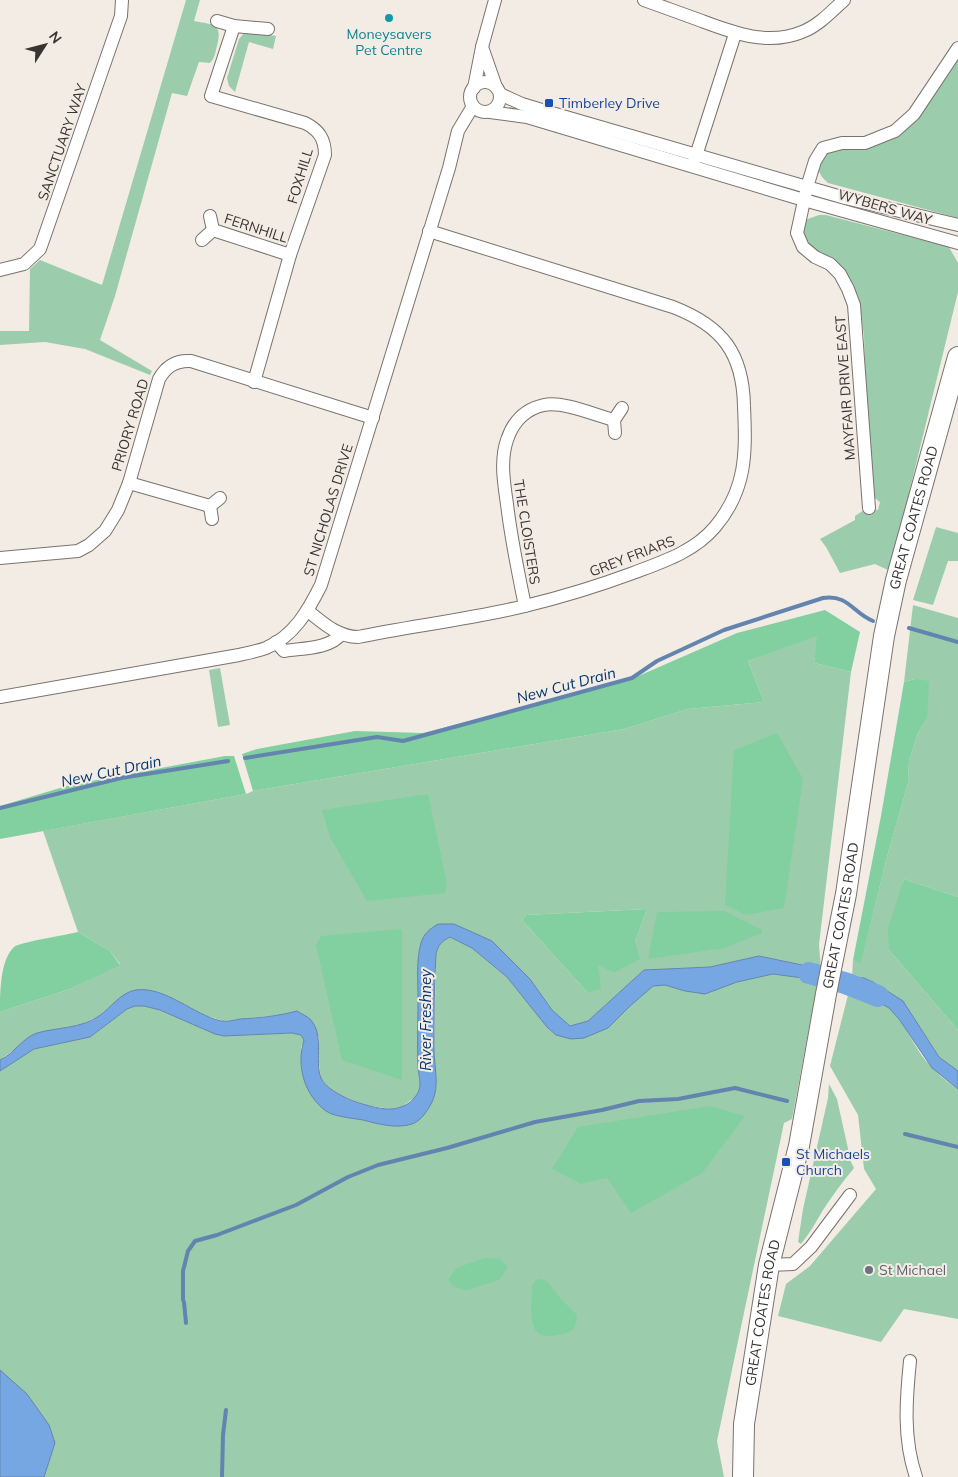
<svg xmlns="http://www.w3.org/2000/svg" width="958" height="1477" font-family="Mulish,sans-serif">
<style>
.green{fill:#9bcdad;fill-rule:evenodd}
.forest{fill:#82cf9f}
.water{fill:#76a7e3;stroke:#6384ae}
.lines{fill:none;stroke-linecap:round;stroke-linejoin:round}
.stream{stroke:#6384ae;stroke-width:4}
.river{stroke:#76a7e3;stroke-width:22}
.street-casing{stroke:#79736d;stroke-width:14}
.primary-casing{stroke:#79736d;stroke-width:22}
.street{stroke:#fff;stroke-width:12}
.primary{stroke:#fff;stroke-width:20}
.culture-dot{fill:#0f9aa8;stroke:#f3ece5;stroke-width:2}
.transit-dot{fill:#1a4fb4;stroke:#f3ece5;stroke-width:2}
.worship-dot{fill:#6b7280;stroke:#f3ece5;stroke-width:2}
.labels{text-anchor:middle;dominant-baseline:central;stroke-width:4;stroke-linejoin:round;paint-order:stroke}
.culture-label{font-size:14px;fill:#0d838f;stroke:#f3ece5}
.transit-label{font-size:14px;fill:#164399;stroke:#f3ece5;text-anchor:start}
.street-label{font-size:14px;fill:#373432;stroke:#f3ece5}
.worship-label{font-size:14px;fill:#5b616d;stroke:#f3ece5;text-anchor:start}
.water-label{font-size:15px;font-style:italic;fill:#03366c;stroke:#f3ece5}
</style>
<rect width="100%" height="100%" fill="#f3ece5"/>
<!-- green -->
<g class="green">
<path d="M186,0H200L194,21C213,25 223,22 217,46C215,53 215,58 210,63L199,62L187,96L172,93L115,296L100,340L152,371L150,375L85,349L45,342L0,345V331H29L30,269L40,260L102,285Z"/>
<path d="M249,31L276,36L273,49L249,42L235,92L229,86L227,78L239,39L245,32Z"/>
<path d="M958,56V218L828,183L822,177L817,168L821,155L837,148L851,149L871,147L884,141Z"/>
<path d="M819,215H826L949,247L958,263V292L890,571L875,564L840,573L826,547L820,539L855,520V516L867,508L878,510L880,502L871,495L868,486L864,336L858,295L842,271L812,251L802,241L805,220Z"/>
<path d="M936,527L958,533V561H948L933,605L913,600Z"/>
<path d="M913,605L958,618V897L904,879L889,950L958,1030V1071L939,1057L903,1001L873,982L864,978L852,977L853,960L861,962L887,857L908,783L909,761L918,733L927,719L915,679L904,682Z"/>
<path d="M818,635L814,663L851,672L819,945L821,969L759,956L710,967L644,970L588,1021L570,1026L552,1010L530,979L454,924L418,966V1066L421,1087L417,1096L401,1107L391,1109L365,1105L338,1094L328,1087L321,1079L319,1064V1038L297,1011L280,1015L223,1021L204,1015L168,997L125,994L99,1016L80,1025L37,1033L0,1060V1012L70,989L120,964L110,951L78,932L43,831L246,794L253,791L624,729L688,709L764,702L748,661ZM647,909L635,942L613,973L598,964L588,993L522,920L526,915Z"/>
<path d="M220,668L230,725L218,727L209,670Z"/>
<path d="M450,937L472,948L507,977L547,1027L556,1035L620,1016L629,1007L653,986L665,985L685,991L705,994L737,982L773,974L818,980L792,1119L784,1123L717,1441L724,1477H0V1071L34,1049L90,1037L127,1009L135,1006H144L160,1010L215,1034L224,1036L292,1033L301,1035L304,1040L301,1047L302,1074L377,1124L436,1090L434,1057L436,954C438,945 442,941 450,937Z"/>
<path d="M849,991C862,995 877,998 888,1007C905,1022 912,1044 926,1061C934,1071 947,1082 958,1089V1319L904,1309L881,1342L778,1316L786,1284L810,1266L876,1189L864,1169L858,1115L830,1066Z"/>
<path d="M829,1084L837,1099L851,1162L854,1168C843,1181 833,1195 823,1210C816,1222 810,1233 801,1244L798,1242L803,1209L828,1098Z"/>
</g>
<!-- forest -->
<g class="forest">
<path d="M825,610L860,632L851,672L814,663L817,636L748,661L764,702L688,709L624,729L253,791L242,754L257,749L355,731L423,733L627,681L737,633Z"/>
<path d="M915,679L929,681L927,719L918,733L909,761L908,783L887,857L861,963L853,960L881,816L904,682Z"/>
<path d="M777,733L803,779L784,908L746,915L725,905L734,750Z"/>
<path d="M225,756H234L246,794L0,839V806L70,785Z"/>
<path d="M428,794L447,884L445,893L367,901L330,837L322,810Z"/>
<path d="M904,879L958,897V1030L889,950L888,928Z"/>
<path d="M647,909L635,942L640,959L613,973L598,965L601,989L588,993L522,920L526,915Z"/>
<path d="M724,911L762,930V933L724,948L648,959L657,912Z"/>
<path d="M402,929V1080L342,1060L316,945L321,936Z"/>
<path d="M78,932L110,951L120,965L70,989L0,1012C0,993 0,960 14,947C20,942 67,935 78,932Z"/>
<path d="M710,1106L745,1116L702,1173L631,1213L607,1178L581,1184L552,1169L578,1127Z"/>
<path d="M485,1258L500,1259L508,1267L499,1280L467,1290L454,1287L448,1280L456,1268Z"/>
<path d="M539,1279L546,1280L560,1298L577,1315C577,1320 576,1326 572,1330C566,1335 543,1339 538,1333C527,1321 533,1301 532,1286L534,1282Z"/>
</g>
<!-- water -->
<g class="water">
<path d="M438,924H454L492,941L530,979L552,1010L570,1026L588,1021L644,970L710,967L759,956L821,969L818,980L773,974L737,982L705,994L685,991L665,985L653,986L629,1007L608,1028L584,1038L571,1039L556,1035L547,1027L507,977L472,948L450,937C442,941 438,945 436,954C434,986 434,1018 434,1049C434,1066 440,1086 432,1102C428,1110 421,1121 412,1124C397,1129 378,1124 363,1120C352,1118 335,1117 326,1111C304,1095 296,1065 304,1040L301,1035L292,1033L224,1036L215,1034L160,1010L144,1006H135L127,1009L90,1037L34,1049L0,1071V1060C14,1054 22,1038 37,1033C58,1027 80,1029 99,1016C111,1008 121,992 136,990C165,986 194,1015 221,1021C227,1022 235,1020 240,1019C260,1018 278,1016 297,1011C301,1014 307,1016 310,1019C325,1035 314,1060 321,1078C329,1096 374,1110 392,1109C401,1108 410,1104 415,1097C424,1087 418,1076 418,1065C417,1043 418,1021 418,1000C418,981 416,961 421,943C424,933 430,929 438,924Z"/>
<path d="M852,977L864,978L873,982L903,1001L939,1057L958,1071V1089L932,1068L899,1019L889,1008L871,998L849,991Z"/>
<path d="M0,1370L27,1394L49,1425L55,1443L44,1477H0Z"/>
</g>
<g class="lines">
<!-- stream -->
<g class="stream">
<path d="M909,628L958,642"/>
<path d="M245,758L377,737L403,741L632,678L657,661L724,630L823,598C848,594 853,613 873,621"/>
<path d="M0,808L121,778L228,761"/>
<path d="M905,1134L958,1147"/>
<path d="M183,1300V1271L188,1251L195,1241L217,1235L296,1205L348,1177L378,1165L447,1148L535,1122L602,1110L639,1101L678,1099L735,1088L787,1101"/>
<path d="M184,1302L186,1323"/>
<path d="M222,1477L223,1435L226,1410"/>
</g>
<!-- river -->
<path class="river" d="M809,973L845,983L878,996"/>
<defs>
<g id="street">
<path d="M644,0C663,7 683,14 702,21C734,33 768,46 802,32C818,26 831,12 844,0"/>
<path d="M217,21L234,26L268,29"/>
<path d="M234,26L211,96L305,123C319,130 325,139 325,155L290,255L254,382"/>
<path d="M482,47L496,87"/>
<circle cx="485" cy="97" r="15"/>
<path d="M474,88L482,47L495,0"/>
<path d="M500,94L522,104L552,113L845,198L958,225"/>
<path d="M490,112L527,117L804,200L958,243"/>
<path d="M694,162L735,34"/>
<path d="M213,230L290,255"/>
<path d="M202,240L213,230L210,216"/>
<path d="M0,270L24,264L40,249L121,16L122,0"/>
<path d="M615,433L614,420L622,408"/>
<path d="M129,483L210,506"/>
<path d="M869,508L854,305L848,289L840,274L830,264L815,257L803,247L797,233L807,187L815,161L823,148L842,143H865L895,131L914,114L958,48"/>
<path d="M212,519L210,506L220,498"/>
<path d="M0,558L78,551L89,545L105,531L118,510L129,483L159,379C166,366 176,360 191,361L373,418"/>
<path d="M525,606C518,572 511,539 507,504C504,484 500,460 507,440C513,422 525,409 544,405C563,401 595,415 614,420"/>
<path d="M308,611C323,623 338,637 358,637C413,626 470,619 525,606C562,597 598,586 633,573C662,562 694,552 715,527C747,489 746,453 744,406C743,353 722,326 673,307L429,231"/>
<path d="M276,642L284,651C302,648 330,649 341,634"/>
<path d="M0,697L239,655C248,653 258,651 266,648C294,636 308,611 321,585L449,168L458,131L473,106"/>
<path d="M769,1265L793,1264L811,1247L850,1195"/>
<path d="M910,1361C906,1400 903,1439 916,1477"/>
</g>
<g id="primary">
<path id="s1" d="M743,1477L744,1424L769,1265L799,1146L826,994L846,894L884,636L896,580L958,357"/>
</g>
</defs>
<!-- street casing -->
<use href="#street" class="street-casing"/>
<!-- primary casing -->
<use href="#primary" class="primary-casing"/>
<!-- street -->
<use href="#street" class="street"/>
<!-- primary -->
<use href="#primary" class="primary"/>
</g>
<!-- markers -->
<circle class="culture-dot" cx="389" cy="18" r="5"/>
<g class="transit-dot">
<rect x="544" y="98" width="10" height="10" rx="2.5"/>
<rect x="781" y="1157" width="10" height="10" rx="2.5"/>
</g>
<circle class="worship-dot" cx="869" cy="1270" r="5"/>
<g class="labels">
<!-- culture labels -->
<g class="culture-label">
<text x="389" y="34">Moneysavers<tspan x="389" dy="16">Pet Centre</tspan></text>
</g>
<!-- transit labels -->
<g class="transit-label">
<text x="559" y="103">Timberley Drive</text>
<text x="796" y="1154">St Michaels<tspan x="796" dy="16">Church</tspan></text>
</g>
<!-- street labels -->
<g class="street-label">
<text transform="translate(62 142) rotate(-71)">SANCTUARY WAY</text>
<text transform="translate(300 176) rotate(-73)">FOXHILL</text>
<text transform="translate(885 207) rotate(16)">WYBERS WAY</text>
<text transform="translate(256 228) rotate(18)">FERNHILL</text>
<text transform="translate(845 388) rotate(-94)">MAYFAIR DRIVE EAST</text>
<text transform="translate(130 425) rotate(-73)">PRIORY ROAD</text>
<text transform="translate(328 510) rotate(-73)">ST NICHOLAS DRIVE</text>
<text stroke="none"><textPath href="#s1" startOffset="976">GREAT COATES ROAD</textPath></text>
<text transform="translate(527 532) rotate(81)">THE CLOISTERS</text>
<text transform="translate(632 556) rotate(-21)">GREY FRIARS</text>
<text stroke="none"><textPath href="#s1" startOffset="571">GREAT COATES ROAD</textPath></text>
<text stroke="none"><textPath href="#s1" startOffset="166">GREAT COATES ROAD</textPath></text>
</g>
<!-- worship labels -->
<g class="worship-label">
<text x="879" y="1270">St Michael</text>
</g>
<!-- water labels -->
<g class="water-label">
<text transform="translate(566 685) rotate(-15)">New Cut Drain</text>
<text transform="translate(111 771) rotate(-12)">New Cut Drain</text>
<text transform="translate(425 1020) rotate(-90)">River Freshney</text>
</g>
</g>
<!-- north arrow -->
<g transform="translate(45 45) rotate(54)" stroke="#f3ece5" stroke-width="4" paint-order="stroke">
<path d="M0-4L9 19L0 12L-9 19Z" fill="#373432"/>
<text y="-8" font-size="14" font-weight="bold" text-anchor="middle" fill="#373432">N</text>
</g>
</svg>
